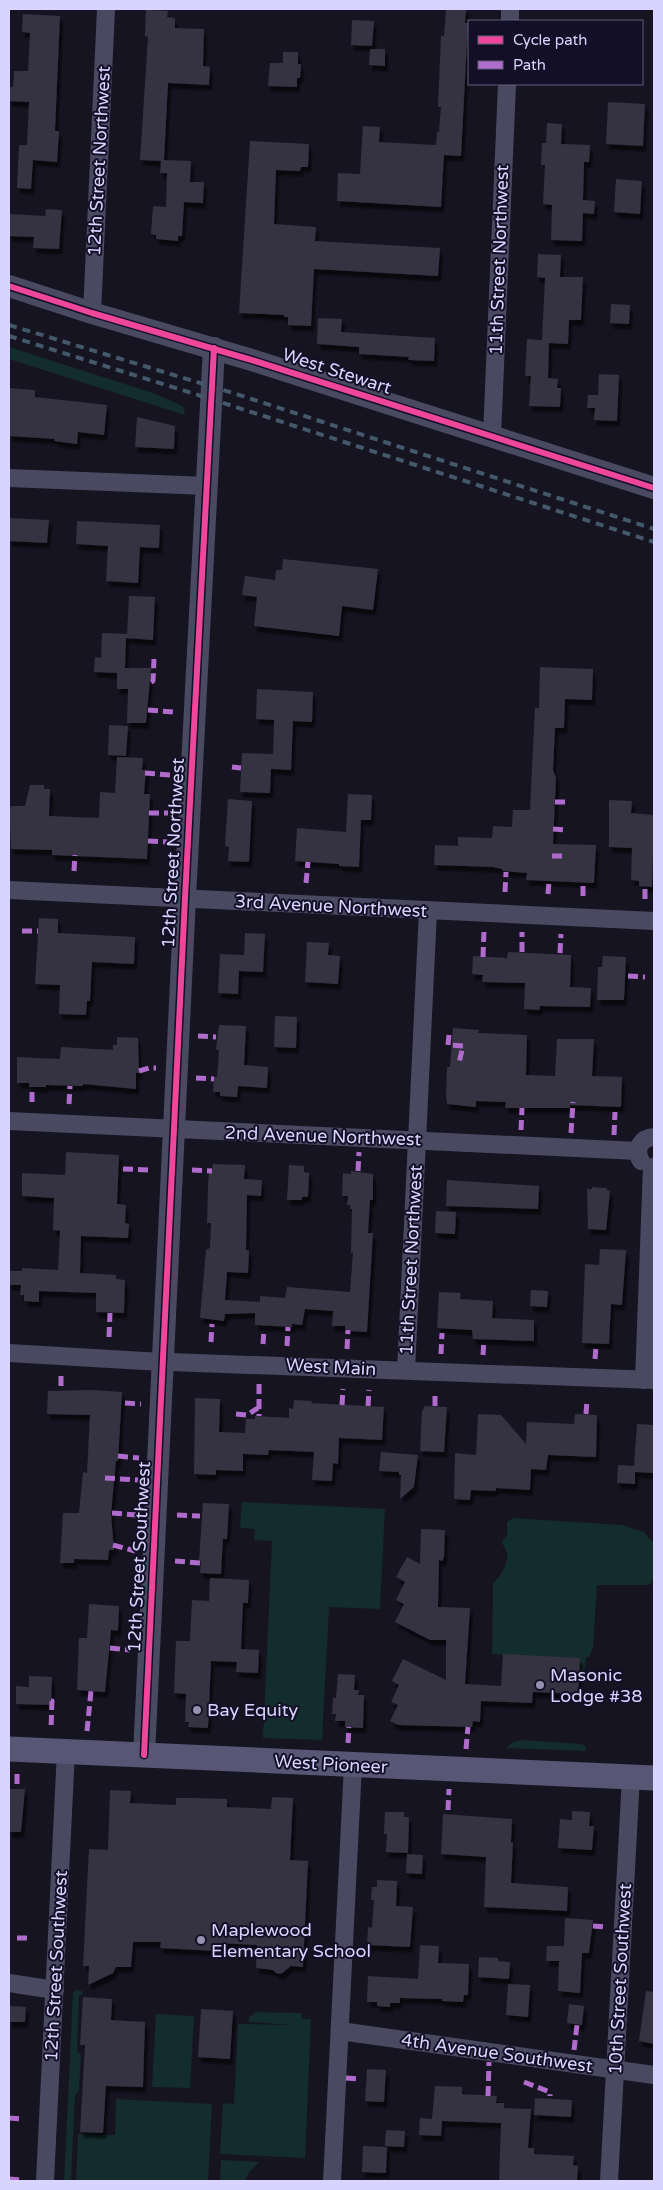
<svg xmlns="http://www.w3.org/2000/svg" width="663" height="2190" font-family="'Varela Round',sans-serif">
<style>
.green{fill:#132c2d}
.building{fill:#343243;filter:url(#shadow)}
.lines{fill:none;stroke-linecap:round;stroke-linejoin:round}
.minor{stroke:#4a4962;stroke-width:18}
.tertiary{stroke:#4a4962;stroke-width:22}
.secondary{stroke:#575674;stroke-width:25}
.rail{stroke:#43596b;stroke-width:4;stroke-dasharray:8 6;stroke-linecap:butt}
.quiet{stroke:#b06ccc;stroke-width:5;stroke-dasharray:10 5;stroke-linecap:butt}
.cycleway-casing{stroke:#130f26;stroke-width:9}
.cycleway{stroke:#ed469a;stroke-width:6}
.poi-dot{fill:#9591b1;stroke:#130f26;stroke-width:2}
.labels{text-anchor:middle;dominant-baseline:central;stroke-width:4;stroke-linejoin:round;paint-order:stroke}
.street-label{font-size:18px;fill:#d9d4ff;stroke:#130f26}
.poi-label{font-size:18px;fill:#d9d4ff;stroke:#130f26;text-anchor:start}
</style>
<defs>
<filter id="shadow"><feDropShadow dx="3" dy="5.5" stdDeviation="1" flood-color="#0009"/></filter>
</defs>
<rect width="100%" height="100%" fill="#161421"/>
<!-- green -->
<g class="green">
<path d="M9,347L153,393L183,406L185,415L9,359Z"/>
<path d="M242,1502L385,1509L380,1609L329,1607L322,1740L263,1738L272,1541L254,1540L255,1529L240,1528Z"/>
<path d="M513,1518L622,1525L644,1532L654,1543V1578L649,1585H597L593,1648L589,1657H586L584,1673L579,1672L580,1659L492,1654L493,1584C500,1576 511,1561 506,1550C504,1547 503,1545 502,1542L507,1535V1522Z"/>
<path d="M523,1740L582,1744L586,1747V1751L506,1748L513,1742Z"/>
<path d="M76,1990L82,1991L83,1993L79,1996L77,2052L81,2054L79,2091L75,2095L71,2181H64L73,1993Z"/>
<path d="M255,2012L302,2013V2019H311L305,2158L221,2154L220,2152L223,2103L234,2104L238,2024L292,2025L249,2022V2018Z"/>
<path d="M156,2014L194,2016L190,2088L152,2087Z"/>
<path d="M116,2099L212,2104L208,2181H76L78,2134L115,2135Z"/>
<path d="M221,2160L259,2162L249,2172L245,2181H220Z"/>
</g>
<!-- building -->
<g class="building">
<path d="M446,9H466L465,23H468L461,156L444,155L441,207L337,201L338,173L360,174L363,126L380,127L379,142L436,145L437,132H439L441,107H438L441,36H444Z"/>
<path d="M146,10L168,11L167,17L175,18V28L204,29L203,66L210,67L209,85L168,83L164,160L191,161L190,182H204L203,203L184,202L182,236H178V241L156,239V235L151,234L153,206L166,207L167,173H160L161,161L140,160L148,37L145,36Z"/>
<path d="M23,14L60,16L55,131H59L57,162L33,160L31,189L17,188L19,145H27L29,102L9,101V87H13L14,71H28L30,33L22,32Z"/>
<path d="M352,20L374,21L372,46L351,45Z"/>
<path d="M370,49H385V66L369,65Z"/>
<path d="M283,52H298V64H301L300,78H297V87L268,86L270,63H283Z"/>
<path d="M608,102L645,104L643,146L606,144Z"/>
<path d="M547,123L562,124L561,144L590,145L589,162H584L583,200L595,201L594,214L583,213L582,241L551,240L552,205L543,204L545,165H541L542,143H546Z"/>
<path d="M250,141L309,144L308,167H301L300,171L276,170L274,224L316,227L315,241L440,248L438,276L314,269L311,326L288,325V317H284V315L239,313Z"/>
<path d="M616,179L642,181L640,214L614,212Z"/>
<path d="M46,209L62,210L59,249L33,248L34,237L9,236V214L45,216Z"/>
<path d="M538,254L561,255L560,277H583L581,320H569L568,344L549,343L548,378L558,379L557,388H561L560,407L529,406L531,376H525L527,339L542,340L545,278L537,277Z"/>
<path d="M611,304L630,305L629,324L610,323Z"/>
<path d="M318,318L342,319L341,332L435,338L434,361L408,360L409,357L359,354V347L317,344Z"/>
<path d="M599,374L619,375L617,421L594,420L595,408H587L588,395H598Z"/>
<path d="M9,388L35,390V397L107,405L104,435L78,432L77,444L54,441L55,439L9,436Z"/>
<path d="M137,417L175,426L174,449L135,447Z"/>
<path d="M9,518L49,520L47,543L9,541Z"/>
<path d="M77,521L160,525L159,548L140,547L138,583L106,581L108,546L76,544Z"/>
<path d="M283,559L378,569L373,610L342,606L339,636L254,626L257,597L242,595L245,576L275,580L276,570H282Z"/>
<path d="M129,596L155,597L153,640L126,638L125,668H151L146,723H127L128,689H117V673L94,672L95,657L101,658L102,633L127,634Z"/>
<path d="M540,667L593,669L592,700L565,699L564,728H555L553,770L556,778L553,844L596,845L594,883L526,880L527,873L503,871L502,869L493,867L434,865L435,845L458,846V837L492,838L493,826L512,827L513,810H530L535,708H539Z"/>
<path d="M257,689L313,692L312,722L293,721L291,770L271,769L270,793L240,792L242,753L273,754L274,720L256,719Z"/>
<path d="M109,725L128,726L126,756L108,755Z"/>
<path d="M117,757L143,758L142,770H146L144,794H150L147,859L52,855V850L11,849L9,810L11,806H25L30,785H44V789H50L49,816L99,818L100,792L115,793Z"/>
<path d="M348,794L372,795L371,820H361L359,867L339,866V864L295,861L297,828L346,832Z"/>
<path d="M228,799L252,801L249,862L228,861L229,847L225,846Z"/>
<path d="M609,800L632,801L631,813L654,815L652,887L639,886V881L631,880L632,848L609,847Z"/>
<path d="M39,918L58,919V933L135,937L134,964L92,962L90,1001H87L86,1015L59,1014L60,985L35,984Z"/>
<path d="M245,933L265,934L263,972L239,971L238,994L218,993L220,954L244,955Z"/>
<path d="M307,942L329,943L328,955L340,956L338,984L305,982Z"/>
<path d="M508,952L571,955L570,987L591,988L590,1007L540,1006L539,1010L524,1009L525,983L482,982L483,975L472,974L473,956L507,958Z"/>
<path d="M603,956L626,957L624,1000H597L598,967H602Z"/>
<path d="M275,1016L297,1017L296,1048L274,1047Z"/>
<path d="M219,1025L246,1026L244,1065L268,1067L267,1088L238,1086L237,1097L220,1096V1092H213L214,1077H217L219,1051L216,1049Z"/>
<path d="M453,1028L479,1030L478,1033L527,1035L526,1075L555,1076L557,1039H594L592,1076L622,1077L621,1107L570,1105V1108H505L506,1102L476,1101V1107L447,1104V1099H446L447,1067H450Z"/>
<path d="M117,1037L138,1038L139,1073H136V1089L83,1084V1086L46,1085V1087H29V1083H17V1057L60,1059L61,1047L113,1050V1045H117Z"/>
<path d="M66,1152L119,1155L117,1204L126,1205L125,1223L129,1224L128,1238L81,1236L80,1273L116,1275V1279L125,1280L124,1313L96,1312V1293L39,1291V1302L24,1301V1295H20L21,1285H9V1271H22V1268L58,1270L60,1231L53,1230L54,1198L22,1196V1173L65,1175Z"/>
<path d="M213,1164L245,1165L244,1179L262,1180L261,1196L247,1195L246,1250H249L248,1273L227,1272L225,1300L260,1302V1296L285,1298L287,1287L350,1292L353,1253H351L352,1209H350V1205H347L348,1196H342L343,1173L351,1174V1171L373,1174V1200H370L368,1233H373L367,1332L350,1331V1330L345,1329V1326H332L333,1311L305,1309L302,1325L292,1324V1327L255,1325V1313L225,1314L224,1321L200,1318L206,1250L210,1248L211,1223H207L208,1185L209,1171H212Z"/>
<path d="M289,1165L304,1166V1172L309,1173L308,1197H302V1200H287Z"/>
<path d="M447,1180L539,1186L538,1209L446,1206Z"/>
<path d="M592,1187L607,1188V1190L610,1191L606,1230L588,1229L587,1189H592Z"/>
<path d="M436,1211L456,1212L455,1234L435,1233Z"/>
<path d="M600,1249L626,1250L622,1305L611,1304L609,1344L582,1343L585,1264L599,1265Z"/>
<path d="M531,1290L548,1291L547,1307L530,1306Z"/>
<path d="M439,1292L461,1293L460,1299L493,1301L492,1318L534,1320V1341L473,1339L472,1330L437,1328Z"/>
<path d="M91,1390L122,1392L118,1461H116L111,1514L114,1550H109L108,1560L74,1559V1563H60L63,1513H79L83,1472L87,1473L90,1415L47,1414L48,1391Z"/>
<path d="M195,1398L220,1399L219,1432L245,1433L246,1419H255V1416L289,1418V1408L293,1409L294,1400L312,1401L311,1403L384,1407L382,1440L339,1438L338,1464L333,1463L332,1481L312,1480L314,1452L269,1450L268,1455L243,1454V1471L216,1470V1475L194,1474Z"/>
<path d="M424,1406L447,1407L444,1452L420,1451L422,1411H423Z"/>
<path d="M478,1414L501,1415L526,1444L527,1422L574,1424L575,1414L597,1415L596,1457L548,1455L546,1470L531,1469L530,1490L496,1488V1491L471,1490L470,1500L454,1499L455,1453L476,1455Z"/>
<path d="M637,1424L654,1425L653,1473L635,1472V1484L617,1483L618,1465L634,1466Z"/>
<path d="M381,1452L418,1455L414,1487L400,1499L401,1475H399V1472L379,1471Z"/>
<path d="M203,1503L229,1504L227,1539H223L221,1574L200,1573L201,1561H199Z"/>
<path d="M421,1529L445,1530L444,1557L442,1561L439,1560L438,1607L470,1608L465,1684L501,1686L503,1654L580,1658L578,1694L533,1692L532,1703L481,1701L480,1722L473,1721L472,1727L398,1725L390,1721L398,1705L391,1702L399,1685L392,1681L403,1659L446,1680V1640H430L395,1622L404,1604L396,1600L405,1582L396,1577L407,1557L420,1564Z"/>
<path d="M210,1578L249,1580L248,1603H243L241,1649L259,1650L258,1673L236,1672L237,1662L211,1661L208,1728L188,1727L189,1722H185L186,1694L174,1693L176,1641H190L192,1600L209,1601Z"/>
<path d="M89,1604L119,1606L118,1631L111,1630L105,1692L77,1690L79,1638H87Z"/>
<path d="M338,1674L355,1675L354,1690H359L358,1695H364L363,1728L345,1727V1721H335L336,1714H332L333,1698H336Z"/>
<path d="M29,1676L52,1677L51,1705L16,1704V1686L29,1687Z"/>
<path d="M9,1789H25L21,1832H9Z"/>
<path d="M110,1790L131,1791L130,1803L176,1805V1798H193L227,1799V1807L271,1809L272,1797L293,1798L290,1860L308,1861L303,1967L291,1966L281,1974L276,1973L273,1970L256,1968L257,1945L216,1943V1951L160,1948L161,1942H133L131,1967H116L113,1973L88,1985L89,1966H83L89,1849L108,1850Z"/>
<path d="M572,1811L590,1812L589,1826H594L592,1850L558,1848L560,1819L572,1820Z"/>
<path d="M385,1812H404V1817H409L408,1853L386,1852L387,1834H384Z"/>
<path d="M443,1814L512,1819L511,1842H513L511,1883L568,1887L567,1911L484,1907L486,1857L441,1854Z"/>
<path d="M407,1854L423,1855L422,1874L406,1873Z"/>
<path d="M377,1880L397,1881L396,1906L413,1907L410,1947L367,1945L368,1927L372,1928L374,1900H371L372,1887H377Z"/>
<path d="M565,1918L593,1920L589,1953H582L580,1993L558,1991L559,1961H546L547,1946H564Z"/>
<path d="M420,1945L439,1946L438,1963L469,1964L468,1995H464L463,2002L442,2001V1999L400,1998V2003H390V2007L377,2006V2002H367L368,1976L418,1979Z"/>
<path d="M479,1957L498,1958V1961L510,1962L509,1979L478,1977Z"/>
<path d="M508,1984L530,1985L528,2017L506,2015Z"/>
<path d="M646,1991L654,1992V2044L639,2041Z"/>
<path d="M83,1997L112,1999L111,2020L145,2022L143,2087L106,2086L103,2133L80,2132L85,2045H80Z"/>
<path d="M569,2004L584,2006L582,2025L567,2023Z"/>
<path d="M9,2006L26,2007L25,2022H9Z"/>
<path d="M201,2009L233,2011L230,2059L198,2057Z"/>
<path d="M367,2069L386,2070L384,2102L365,2101Z"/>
<path d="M435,2086L462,2087V2094L497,2096L496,2103H504V2108L531,2109L528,2148H534V2154L574,2156L573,2165L578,2166L577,2181H499L501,2123L442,2121L441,2136L419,2135L420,2118L432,2119Z"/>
<path d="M535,2098L572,2100L571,2117L534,2115Z"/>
<path d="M386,2130L405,2131L404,2147L385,2146Z"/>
<path d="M363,2146L387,2147L386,2173L362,2172Z"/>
</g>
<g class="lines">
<!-- minor -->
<g class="minor">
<path d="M510,21V9"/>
<path d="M92,313L106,9"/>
<path d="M492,436L507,84"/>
<path d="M9,478L207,486"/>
<path d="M9,890L654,921"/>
<path d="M9,1121L638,1151"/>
<path d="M641,1161C634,1149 641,1138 654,1137"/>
<path d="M9,1353L144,1361L654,1380"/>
<path d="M406,1370L428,911"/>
<path d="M644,1380L652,1167"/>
<path d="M9,1983L55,1990"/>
<path d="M340,2031L654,2075"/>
<path d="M45,2181L66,1751"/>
<path d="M332,2181L353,1765"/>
<path d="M609,2181L631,1777"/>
</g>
<!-- tertiary -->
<g class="tertiary">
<path d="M9,286L92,313L255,361L654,488"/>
<path d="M144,1755L185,898L214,348"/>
</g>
<!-- secondary -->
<path class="secondary" d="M9,1749L654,1778"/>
<!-- rail -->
<g class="rail">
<path d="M9,325L233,393L654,529"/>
<path d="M9,336L211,399L654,542"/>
</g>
<!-- quiet -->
<g class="quiet">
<path d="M151,682L153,681L154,659"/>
<path d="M148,710L174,712"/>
<path d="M232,767L241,768"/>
<path d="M145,773L170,775"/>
<path d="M555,802H567"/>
<path d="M149,813H168"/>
<path d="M553,829L566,830"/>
<path d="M148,841L167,842"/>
<path d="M552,856H565"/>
<path d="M74,871L75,855"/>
<path d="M306,883L308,862"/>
<path d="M505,892L506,872"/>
<path d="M548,894L549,881"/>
<path d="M583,896V882"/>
<path d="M645,899V886"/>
<path d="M22,931H38"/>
<path d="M522,952V932"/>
<path d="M560,953L561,934"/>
<path d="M483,957L484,930"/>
<path d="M628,976L645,977"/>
<path d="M449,1035L448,1045L463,1046L459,1063"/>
<path d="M198,1036L216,1037"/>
<path d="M139,1071L149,1068H156"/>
<path d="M196,1078L214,1079"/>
<path d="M32,1102V1087"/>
<path d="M69,1104L70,1086"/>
<path d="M521,1130L522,1108"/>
<path d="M571,1133L573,1102"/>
<path d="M614,1135L615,1112"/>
<path d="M123,1169L151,1170"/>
<path d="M192,1170L212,1171"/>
<path d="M358,1171L359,1152"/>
<path d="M109,1337L110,1313"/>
<path d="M211,1342L212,1324"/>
<path d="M263,1344L264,1330"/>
<path d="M287,1346L288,1327"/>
<path d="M347,1349L348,1330"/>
<path d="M441,1354L442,1333"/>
<path d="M483,1355L484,1340"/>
<path d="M595,1359L596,1346"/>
<path d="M61,1376V1386"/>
<path d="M259,1384V1416"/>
<path d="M125,1403L141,1404"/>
<path d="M342,1405L343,1389"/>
<path d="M368,1406L369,1390"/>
<path d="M435,1406V1393"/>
<path d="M236,1414L247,1415L258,1408"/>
<path d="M586,1414L587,1400"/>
<path d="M118,1456L139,1458"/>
<path d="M105,1478L138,1480"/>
<path d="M112,1513L136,1515"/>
<path d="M177,1515L200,1516"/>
<path d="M113,1545L135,1551"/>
<path d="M175,1561L201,1563"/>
<path d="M110,1648L130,1650"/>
<path d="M579,1678H588"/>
<path d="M51,1701H52L51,1729"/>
<path d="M87,1731L91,1691"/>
<path d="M348,1743L349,1727"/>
<path d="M466,1749L468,1727"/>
<path d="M17,1784V1769"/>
<path d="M448,1810L449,1789"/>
<path d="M593,1926L606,1927"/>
<path d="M17,1938H32"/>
<path d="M574,2050L577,2025"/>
<path d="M346,2078L361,2079"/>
<path d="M524,2082L550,2092V2096"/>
<path d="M488,2096L489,2062"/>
<path d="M9,2118L24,2119"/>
<path d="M9,2179L21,2180"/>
</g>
<defs>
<g id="cycleway">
<path d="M9,286L92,313L255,361L654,488"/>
<path d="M144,1755L185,898L214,348"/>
</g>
</defs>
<!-- cycleway casing -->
<use href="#cycleway" class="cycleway-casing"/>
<!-- cycleway -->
<use href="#cycleway" class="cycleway"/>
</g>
<!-- markers -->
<g class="poi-dot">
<circle cx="540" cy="1685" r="5"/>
<circle cx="197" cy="1710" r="5"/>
<circle cx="201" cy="1940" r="5"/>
</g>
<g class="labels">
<!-- street labels -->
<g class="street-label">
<text transform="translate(99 161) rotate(-87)">12th Street Northwest</text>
<text transform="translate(499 260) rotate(-88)">11th Street Northwest</text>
<text transform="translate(337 371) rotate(18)">West Stewart</text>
<text transform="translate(173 853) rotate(-87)">12th Street Northwest</text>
<text transform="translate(331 906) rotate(3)">3rd Avenue Northwest</text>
<text transform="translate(323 1136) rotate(2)">2nd Avenue Northwest</text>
<text transform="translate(411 1260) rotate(-87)">11th Street Northwest</text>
<text transform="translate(331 1367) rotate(3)">West Main</text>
<text transform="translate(139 1557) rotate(-87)">12th Street Southwest</text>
<text transform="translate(331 1764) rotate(3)">West Pioneer</text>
<text transform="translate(56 1966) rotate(-87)">12th Street Southwest</text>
<text transform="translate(620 1979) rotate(-87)">10th Street Southwest</text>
<text transform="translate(497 2053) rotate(8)">4th Avenue Southwest</text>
</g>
<!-- poi labels -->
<g class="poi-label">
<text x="550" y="1675">Masonic<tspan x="550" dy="21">Lodge #38</tspan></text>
<text x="207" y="1710">Bay Equity</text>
<text x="211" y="1930">Maplewood<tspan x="211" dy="21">Elementary School</tspan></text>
</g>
</g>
<!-- border -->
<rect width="663" height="2190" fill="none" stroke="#d9d4ff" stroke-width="20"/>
<!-- legend -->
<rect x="468" y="20" width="175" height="65" fill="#130f26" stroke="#625e7d"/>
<rect x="478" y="36" width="25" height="8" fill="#ed469a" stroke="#625e7d"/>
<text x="513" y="45" font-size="15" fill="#d9d4ff">Cycle path</text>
<rect x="478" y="61" width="25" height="8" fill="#b06ccc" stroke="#625e7d"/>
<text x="513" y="70" font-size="15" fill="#d9d4ff">Path</text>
</svg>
